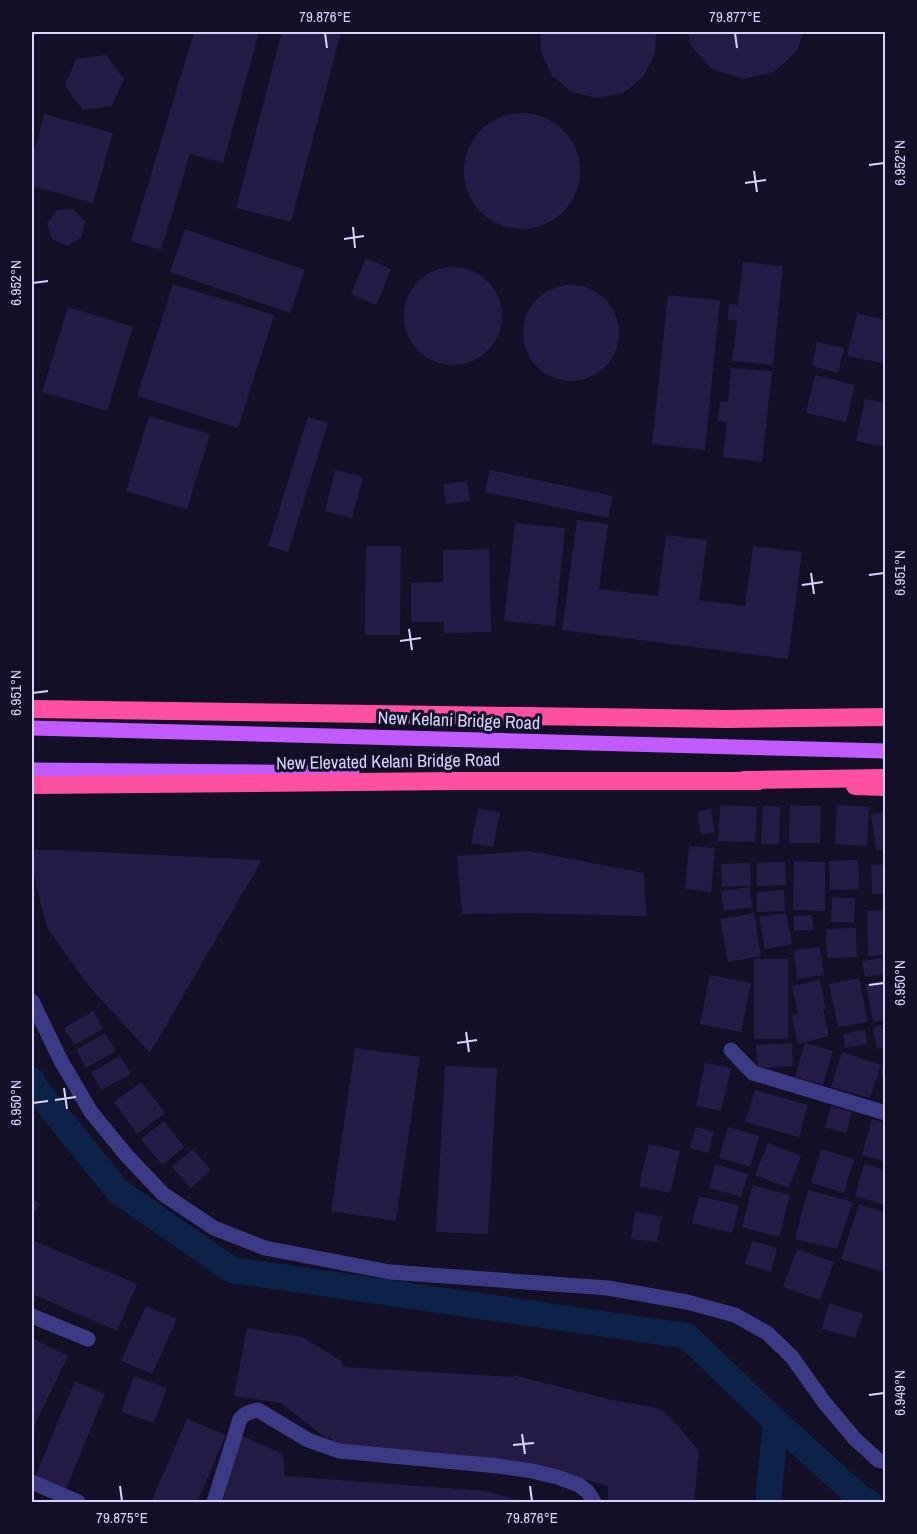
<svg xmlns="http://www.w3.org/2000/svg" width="917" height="1534" font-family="'Archivo Narrow',sans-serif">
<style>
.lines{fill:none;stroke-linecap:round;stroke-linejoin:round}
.canal{stroke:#0c2248;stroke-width:26}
.building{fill:#241b47}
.minor{stroke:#3d3a85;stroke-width:15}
.major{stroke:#c25bff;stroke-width:15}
.highway{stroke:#ff4fa3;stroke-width:18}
.highway-bridge{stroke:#ff4fa3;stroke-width:18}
.ticks{fill:none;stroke:#d9d4ff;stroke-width:2}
.labels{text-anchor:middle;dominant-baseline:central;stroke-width:6;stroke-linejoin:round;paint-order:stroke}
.street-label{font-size:18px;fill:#d9d4ff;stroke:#130f26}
.neatline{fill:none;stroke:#d9d4ff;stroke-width:2}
.ticks-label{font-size:15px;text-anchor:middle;fill:#d9d4ff}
</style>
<rect width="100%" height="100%" fill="#130f26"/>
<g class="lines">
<!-- canal -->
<g class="canal">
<path d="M32,1080L36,1089L118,1191L232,1270L687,1336L776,1422L768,1502"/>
<path d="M776,1422L860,1498L869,1502"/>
</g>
</g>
<!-- building -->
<g class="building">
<path d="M194,32H259L223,163L190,154L161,250L131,241Z"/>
<path d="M282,32H341L291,222L236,208Z"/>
<path d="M541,32H656L655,54L643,77L623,93L597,98L572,92L552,76L541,52Z"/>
<path d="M688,32H804L797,51L774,72L743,79L712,69L691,46Z"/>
<path d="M106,55L124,79L112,106L83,110L65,86L76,59Z"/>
<circle cx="522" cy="171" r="58"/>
<path d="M44,114L113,133L93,203L32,186V160Z"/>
<path d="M73,209L85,221L82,237L68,246L52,239L47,223L57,210Z"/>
<path d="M185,229L305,270L290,313L170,272Z"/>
<path d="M366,258L391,269L376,305L351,294Z"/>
<path d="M743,262L783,266L773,365L732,361L737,321L728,320L729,304L738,305Z"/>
<circle cx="453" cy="316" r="49"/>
<path d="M173,284L274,315L238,428L137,396Z"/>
<circle cx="571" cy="333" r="48"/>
<path d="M668,295L720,300L705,450L652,444Z"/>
<path d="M68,307L133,327L107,411L42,392Z"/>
<path d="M857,313L886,320V364L847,356Z"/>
<path d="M817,342L844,348L838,373L812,366Z"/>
<path d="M731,368L772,371L762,462L723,457L727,422L718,421L720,401L728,402Z"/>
<path d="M815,375L855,385L846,422L806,413Z"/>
<path d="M865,399L886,403V447L856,441Z"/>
<path d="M149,416L210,434L187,509L126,491Z"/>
<path d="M308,417L328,423L288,552L268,546Z"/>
<path d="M335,470L363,477L352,518L325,511Z"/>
<path d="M490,470L613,496L608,518L485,492Z"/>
<path d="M467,481L470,501L446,504L443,484Z"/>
<path d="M577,520L608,524L599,589L658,596L666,535L707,540L699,600L745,606L753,546L802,552L788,659L562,630Z"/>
<path d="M515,523L565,528L555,626L504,621Z"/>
<path d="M366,546H401L400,635H365Z"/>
<path d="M489,549L491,632L444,633V622H411V583L443,582V550Z"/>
<path d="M720,805L757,807L755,842L718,841Z"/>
<path d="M790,805L821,806L820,843H789Z"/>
<path d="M837,805L869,807L867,846L835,844Z"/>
<path d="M763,806L780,807L779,844H761Z"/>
<path d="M478,808L500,813L493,847L471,843Z"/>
<path d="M711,809L715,832L701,835L697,812Z"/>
<path d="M886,812V849L876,850L871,814Z"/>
<path d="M689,846L715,848L711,892L685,889Z"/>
<path d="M32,849L262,860L150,1053L87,984L47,927L38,893L32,859Z"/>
<path d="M530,851L644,873L646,916L523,913L462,914L457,856Z"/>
<path d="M858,860L859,889L830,890L829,861Z"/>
<path d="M794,861L825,862V911L793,910Z"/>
<path d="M785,862L786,885L757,886V863Z"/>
<path d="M750,863L751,886L722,887L721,864Z"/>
<path d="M886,864V894H872L871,865Z"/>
<path d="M750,887L752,907L724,911L721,891Z"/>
<path d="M784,890L785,911L757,912V892Z"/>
<path d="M832,897L855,898L854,923L831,922Z"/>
<path d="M886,910V955L868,956L867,911Z"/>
<path d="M754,913L761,956L728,962L720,919Z"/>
<path d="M786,913L792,944L765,949L759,917Z"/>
<path d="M812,915L814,930L794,931V916Z"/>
<path d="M856,928L857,957L827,958L826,929Z"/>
<path d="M820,947L824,975L797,979L794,950Z"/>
<path d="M886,957V974L865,977L862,961Z"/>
<rect x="754" y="959" width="34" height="80"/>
<path d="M710,975L751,983L741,1032L700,1024Z"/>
<path d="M859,978L868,1022L838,1027L829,984Z"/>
<path d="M820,980L826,1010L823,1008L829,1036L798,1044L792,1016L798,1014L792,986Z"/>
<path d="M886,980V1020L873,1022L866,984Z"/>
<path d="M93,1011L103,1029L74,1045L64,1028Z"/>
<path d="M886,1024V1047L877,1049L873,1027Z"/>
<path d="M865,1030L867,1044L845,1048L843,1034Z"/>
<path d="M105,1033L116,1051L86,1068L76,1050Z"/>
<path d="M792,1043L793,1066L758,1068L756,1045Z"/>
<path d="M805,1043L833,1051L823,1085L795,1077Z"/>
<path d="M355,1048L420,1057L396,1221L331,1211Z"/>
<path d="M842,1052L881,1065L870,1098L831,1087Z"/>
<path d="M120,1056L131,1074L101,1090L91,1072Z"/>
<path d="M705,1063L731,1068L721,1111L696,1106Z"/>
<path d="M886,1065V1091H884L881,1066Z"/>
<path d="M445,1066L497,1068L488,1234L436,1232Z"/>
<path d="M141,1082L165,1113L137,1134L114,1102Z"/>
<path d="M755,1090L808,1105L799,1137L745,1122Z"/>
<path d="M831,1106L852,1112L846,1133L825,1127Z"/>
<path d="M872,1119L886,1123V1162L862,1155Z"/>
<path d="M164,1121L184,1147L162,1165L141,1139Z"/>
<path d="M696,1127L714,1132L708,1153L690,1148Z"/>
<path d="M728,1127L759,1136L750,1167L719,1158Z"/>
<path d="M768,1143L801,1156L789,1188L755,1175Z"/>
<path d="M649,1144L680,1151L670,1193L639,1186Z"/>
<path d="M193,1149L211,1170L191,1188L172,1167Z"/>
<path d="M821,1149L854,1159L844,1193L811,1183Z"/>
<path d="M715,1164L748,1174L741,1197L709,1188Z"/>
<path d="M864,1164L886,1170V1205L855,1196Z"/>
<path d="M753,1185L790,1195L779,1237L742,1227Z"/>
<path d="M808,1190L853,1202L837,1249L795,1239Z"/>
<path d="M699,1196L739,1205L732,1233L692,1223Z"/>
<path d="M32,1198L40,1204L32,1215Z"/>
<path d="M859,1204L886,1213V1273L841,1259Z"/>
<path d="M635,1212L662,1216L657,1242L631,1239Z"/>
<path d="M32,1240L137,1284L117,1331L32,1294Z"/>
<path d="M752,1241L777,1248L771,1272L745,1264Z"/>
<path d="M797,1249L834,1262L820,1300L783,1287Z"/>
<path d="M829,1303L863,1314L855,1338L822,1329Z"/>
<path d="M146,1306L177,1319L152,1374L121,1361Z"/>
<path d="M247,1328L302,1337L343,1362L342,1367L513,1377V1375L613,1400L661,1409L678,1426L699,1451L694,1502H608V1486L521,1462L338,1449L329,1436L328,1440L281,1403L234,1396Z"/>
<path d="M32,1338L68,1356L32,1430Z"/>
<path d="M134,1376L167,1388L154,1423L121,1412Z"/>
<path d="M75,1381L105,1394L66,1489L35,1477Z"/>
<path d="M187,1419L226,1435L197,1502H151Z"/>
<path d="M240,1435L283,1454L285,1476L486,1491L525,1502H223Z"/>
</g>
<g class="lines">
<!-- minor -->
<g class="minor">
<path d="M32,1001L61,1061L91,1112L127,1156L163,1194L214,1228L265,1248L390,1272L608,1288L687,1302L735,1315L767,1333L792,1357L824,1402L855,1439L878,1460L886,1462"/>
<path d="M731,1050L753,1073L886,1113"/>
<path d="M32,1316L88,1339"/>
<path d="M32,1482L78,1502"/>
<path d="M214,1502L240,1419C245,1413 250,1411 258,1410L308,1440L339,1451L498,1466L532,1471L557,1477L579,1485L588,1492L594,1502"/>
</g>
<!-- major -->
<g class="major">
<path d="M32,728L886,751"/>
<path d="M32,770L352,773"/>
</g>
<!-- highway -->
<g class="highway">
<path d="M32,709L727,719L886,717"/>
<path d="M32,785L456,781H759"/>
<path d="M855,786L886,787"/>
</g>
<!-- highway-bridge -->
<path class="highway-bridge" d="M744,780L886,778"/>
</g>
<!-- ticks -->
<path class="ticks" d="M325,33L327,48M735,33L737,48M869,165L884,163M754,171L757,192M745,183L766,180M353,227L355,248M344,239L364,236M33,283L48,281M811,573L814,594M869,575L884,573M802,585L823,582M409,629L412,650M400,641L421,638M33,693L48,691M869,985L884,983M466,1032L469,1052M457,1043L477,1040M64,1088L67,1109M55,1100L76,1097M33,1103L48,1101M869,1395L884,1393M522,1434L525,1454M513,1445L534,1443M120,1486L122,1501M530,1486L532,1501"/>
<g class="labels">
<!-- street labels -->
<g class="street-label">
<text transform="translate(459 720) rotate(2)">New Kelani Bridge Road</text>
<text transform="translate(388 761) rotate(-1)">New Elevated Kelani Bridge Road</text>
</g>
</g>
<!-- border -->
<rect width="917" height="1534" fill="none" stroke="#130f26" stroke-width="66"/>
<rect x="33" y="33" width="851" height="1468" class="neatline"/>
<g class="ticks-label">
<text x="325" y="22">79.876°E</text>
<text x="735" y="22">79.877°E</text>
<text transform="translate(900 163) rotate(-90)" y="5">6.952°N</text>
<text transform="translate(16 283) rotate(-90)" y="5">6.952°N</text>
<text transform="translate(900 573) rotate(-90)" y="5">6.951°N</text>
<text transform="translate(16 693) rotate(-90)" y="5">6.951°N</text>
<text transform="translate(900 983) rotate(-90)" y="5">6.950°N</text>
<text transform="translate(16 1103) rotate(-90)" y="5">6.950°N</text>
<text transform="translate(900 1393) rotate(-90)" y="5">6.949°N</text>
<text x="122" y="1523">79.875°E</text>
<text x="532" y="1523">79.876°E</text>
</g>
</svg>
